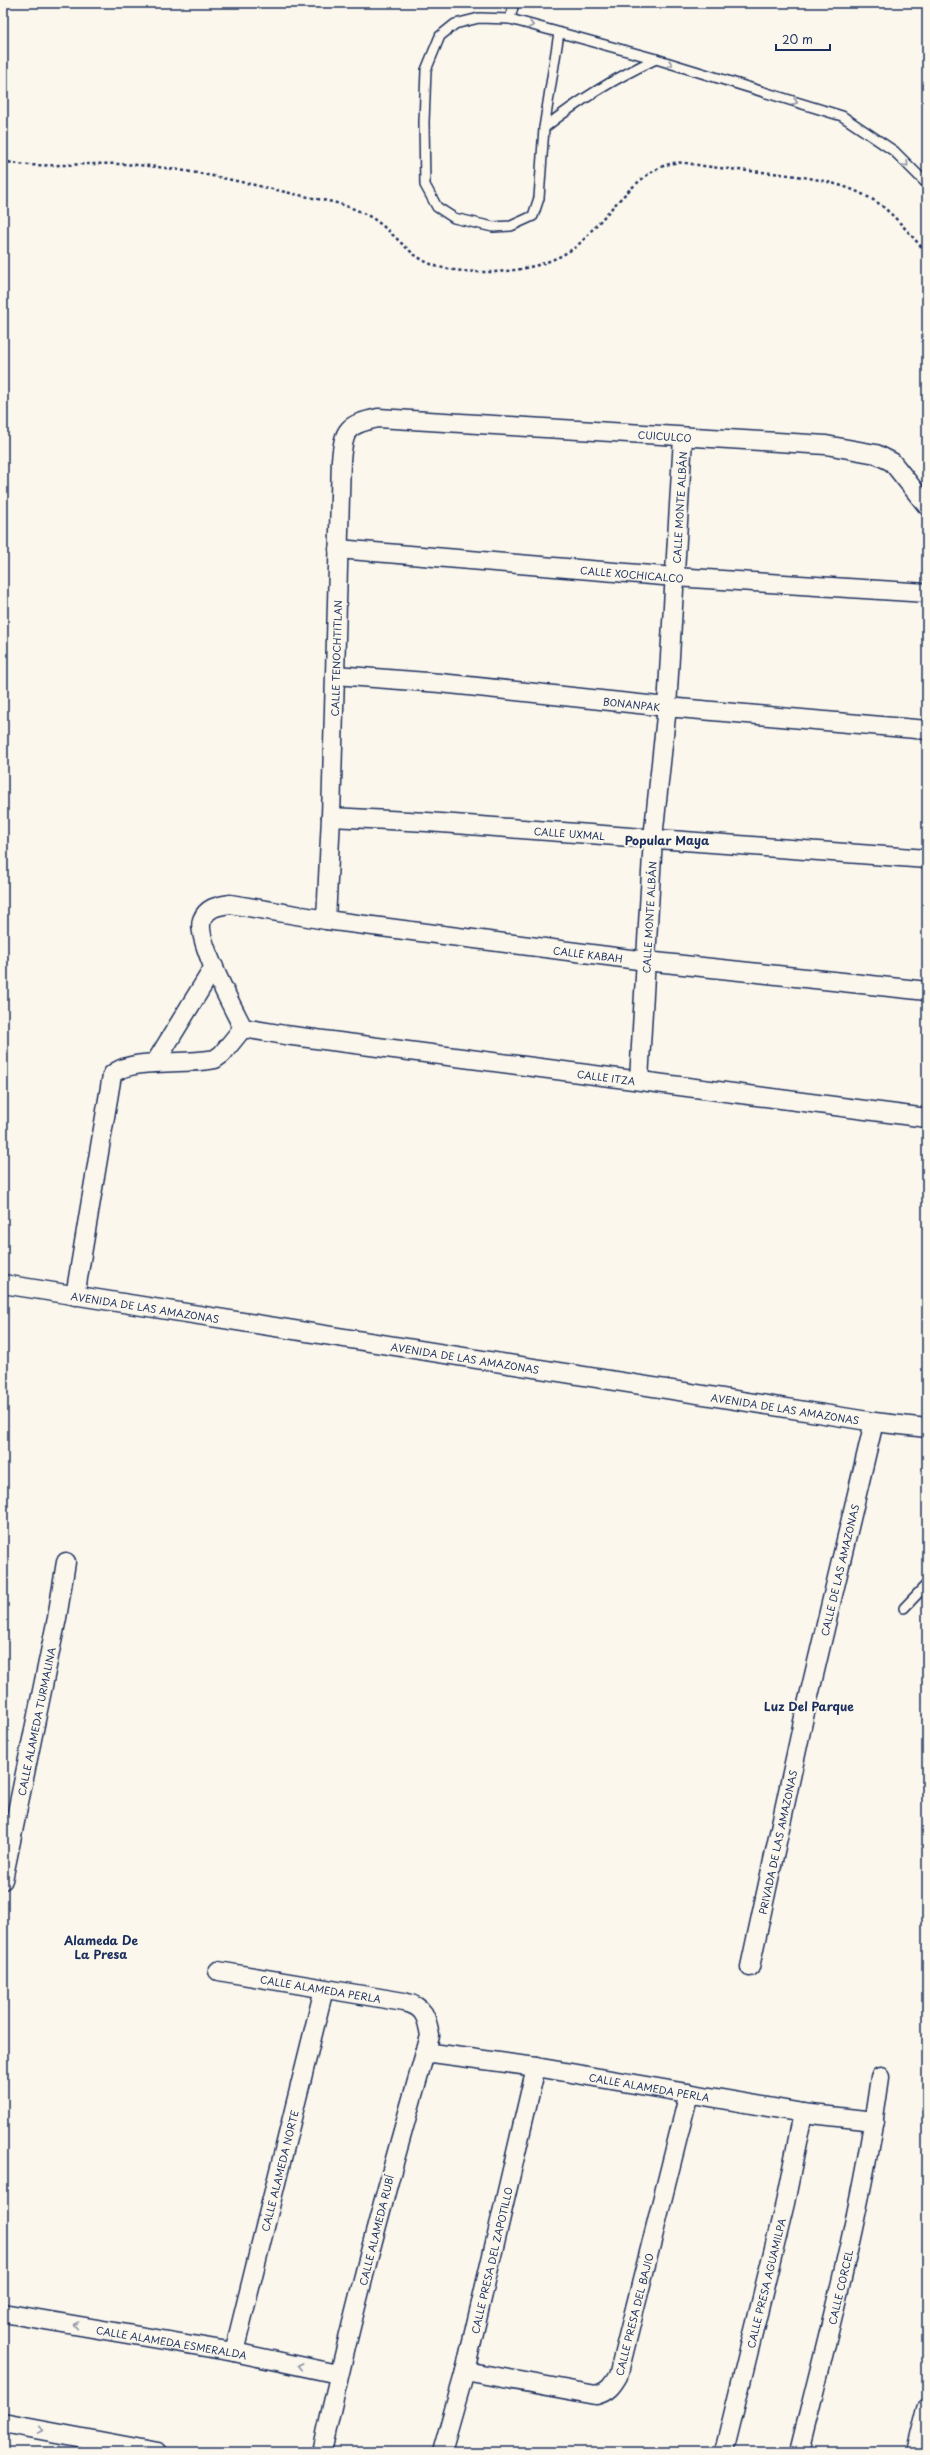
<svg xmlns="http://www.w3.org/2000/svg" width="930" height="2455" font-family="'Playpen Sans',sans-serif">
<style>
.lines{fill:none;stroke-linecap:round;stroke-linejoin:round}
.service-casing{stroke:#1b2f5e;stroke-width:12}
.minor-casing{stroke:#1b2f5e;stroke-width:21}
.path{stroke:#1b2f5e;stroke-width:2.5;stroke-dasharray:3 3;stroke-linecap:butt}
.service{stroke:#fbf7ec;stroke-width:9}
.minor{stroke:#fbf7ec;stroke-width:18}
.oneway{stroke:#8b93a5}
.labels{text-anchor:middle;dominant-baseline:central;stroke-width:4;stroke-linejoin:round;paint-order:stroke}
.street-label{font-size:10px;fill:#1b2f5e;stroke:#fbf7ec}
.quarter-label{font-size:12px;font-weight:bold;fill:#1b2f5e;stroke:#fbf7ec}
</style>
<rect width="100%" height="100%" fill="#fbf7ec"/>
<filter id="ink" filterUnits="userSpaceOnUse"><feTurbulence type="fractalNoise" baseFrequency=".025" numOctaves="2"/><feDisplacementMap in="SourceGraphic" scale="8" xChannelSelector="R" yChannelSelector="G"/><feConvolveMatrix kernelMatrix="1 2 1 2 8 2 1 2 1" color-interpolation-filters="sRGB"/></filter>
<g filter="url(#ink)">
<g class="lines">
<defs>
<g id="service">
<path d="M514,3L510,19L656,59L842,116L894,151L927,184"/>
<path d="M510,19L479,18L455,24L440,36L426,70L424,122L425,185L437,207L454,218L493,227L511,226L533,216L539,198L544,128C579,100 615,78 656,59"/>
<path d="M544,128L559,33"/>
<path d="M904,1608L927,1584"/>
</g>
<g id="minor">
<path id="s1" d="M338,549L675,577L927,593"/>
<path id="s2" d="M335,675L440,683L667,707L927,730"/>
<path id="s3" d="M331,817L427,822L927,859"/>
<path id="s4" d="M326,920L331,817L341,460C344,428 347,425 378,418L826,445L876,454L892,462L927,506"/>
<path id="s5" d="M927,991L646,961L326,920L230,904C218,906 207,907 202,920C195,938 233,1008 243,1028L285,1035L927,1118"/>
<path d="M155,1063L214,967"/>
<path id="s6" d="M639,1080L653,838L667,707L683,438"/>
<path id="s7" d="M3,1284L874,1422L927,1428"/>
<path d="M75,1296L112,1075C128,1057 191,1065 215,1059L222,1054L243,1028"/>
<path id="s8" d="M3,1880L57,1618L66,1562"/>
<path id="s9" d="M750,1967L804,1717L874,1422"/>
<path id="s10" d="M218,1971L404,2002C424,2006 427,2017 430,2036C390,2173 352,2312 322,2452"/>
<path id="s11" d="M425,2052L536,2067L803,2113L874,2121"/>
<path id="s12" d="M3,2313L234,2352L338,2374"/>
<path id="s13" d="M234,2352L324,1989"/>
<path id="s14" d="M465,2371L596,2395C608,2392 612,2386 618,2376L689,2093"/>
<path d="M3,2423L158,2452"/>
<path id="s15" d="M442,2452L465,2371L536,2067"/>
<path id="s16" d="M724,2452L785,2203L803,2113"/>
<path id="s17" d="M799,2452C830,2328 863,2204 880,2077"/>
<path d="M916,2452L927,2408"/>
</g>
</defs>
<!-- service casing -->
<use href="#service" class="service-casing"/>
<!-- minor casing -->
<use href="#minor" class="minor-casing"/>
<!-- path -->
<path class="path" d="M3,160C23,169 71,164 93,164C174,161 254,187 333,202C347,206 359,210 372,218C400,236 411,263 448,269C489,276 540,272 574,248C580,244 586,237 591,231C612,209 643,168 674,163C680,162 687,163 692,164C751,175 827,169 878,203C896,216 912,237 927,253"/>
<!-- service -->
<use href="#service" class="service"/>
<!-- minor -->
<use href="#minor" class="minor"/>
</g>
<!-- one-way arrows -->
<defs><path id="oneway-chevron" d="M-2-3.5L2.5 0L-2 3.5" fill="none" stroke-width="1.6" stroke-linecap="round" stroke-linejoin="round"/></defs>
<g class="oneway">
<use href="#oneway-chevron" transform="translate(531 25) rotate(15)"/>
<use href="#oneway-chevron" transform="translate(670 64) rotate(17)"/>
<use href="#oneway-chevron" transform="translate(795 102) rotate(17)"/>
<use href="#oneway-chevron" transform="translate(906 164) rotate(45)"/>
<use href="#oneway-chevron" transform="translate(76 2325) rotate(-170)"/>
<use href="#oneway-chevron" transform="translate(300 2366) rotate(-168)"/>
<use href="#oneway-chevron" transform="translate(41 2430) rotate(10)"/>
</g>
</g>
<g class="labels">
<!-- street labels -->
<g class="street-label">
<text stroke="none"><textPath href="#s4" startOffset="811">CUICULCO</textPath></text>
<text stroke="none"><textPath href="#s6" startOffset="574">CALLE MONTE ALBÁN</textPath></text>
<text stroke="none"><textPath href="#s1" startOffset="295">CALLE XOCHICALCO</textPath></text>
<text stroke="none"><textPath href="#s4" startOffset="262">CALLE TENOCHTITLAN</textPath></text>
<text stroke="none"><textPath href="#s2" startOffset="298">BONANPAK</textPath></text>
<text stroke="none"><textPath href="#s3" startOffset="239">CALLE UXMAL</textPath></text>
<text stroke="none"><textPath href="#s6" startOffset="163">CALLE MONTE ALBÁN</textPath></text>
<text transform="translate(588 954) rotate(7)">CALLE KABAH</text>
<text stroke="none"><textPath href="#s5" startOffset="1220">CALLE ITZA</textPath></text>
<text stroke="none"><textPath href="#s7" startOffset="144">AVENIDA DE LAS AMAZONAS</textPath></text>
<text stroke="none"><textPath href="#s7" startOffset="468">AVENIDA DE LAS AMAZONAS</textPath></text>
<text stroke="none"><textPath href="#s7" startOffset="792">AVENIDA DE LAS AMAZONAS</textPath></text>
<text stroke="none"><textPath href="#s9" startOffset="407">CALLE DE LAS AMAZONAS</textPath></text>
<text stroke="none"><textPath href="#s8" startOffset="162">CALLE ALAMEDA TURMALINA</textPath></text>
<text stroke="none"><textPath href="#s9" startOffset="128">PRIVADA DE LAS AMAZONAS</textPath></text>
<text stroke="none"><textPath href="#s10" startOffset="104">CALLE ALAMEDA PERLA</textPath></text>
<text stroke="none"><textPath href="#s11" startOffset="227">CALLE ALAMEDA PERLA</textPath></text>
<text stroke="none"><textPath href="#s13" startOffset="187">CALLE ALAMEDA NORTE</textPath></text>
<text transform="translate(376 2230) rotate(-76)">CALLE ALAMEDA RUBÍ</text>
<text stroke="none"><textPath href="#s15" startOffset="198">CALLE PRESA DEL ZAPOTILLO</textPath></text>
<text stroke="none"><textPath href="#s16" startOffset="174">CALLE PRESA AGUAMILPA</textPath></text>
<text stroke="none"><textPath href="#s17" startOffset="170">CALLE CORCEL</textPath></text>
<text stroke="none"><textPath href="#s14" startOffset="227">CALLE PRESA DEL BAJIO</textPath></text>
<text stroke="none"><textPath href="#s12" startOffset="171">CALLE ALAMEDA ESMERALDA</textPath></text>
</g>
<!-- quarter labels -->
<g class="quarter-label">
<text x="667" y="840">Popular Maya</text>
<text x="809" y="1706">Luz Del Parque</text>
<text x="101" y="1940">Alameda De<tspan x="101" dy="14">La Presa</tspan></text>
</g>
</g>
<!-- margin -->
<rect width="930" height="2455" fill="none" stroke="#fbf7ec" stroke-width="16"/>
<rect x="8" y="8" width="914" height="2439" fill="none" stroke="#1b2f5e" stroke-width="1.5" filter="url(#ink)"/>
<!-- scale -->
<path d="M776 44v6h54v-6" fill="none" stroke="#1b2f5e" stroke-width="2"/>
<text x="782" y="44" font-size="12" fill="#1b2f5e" stroke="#fbf7ec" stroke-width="3" paint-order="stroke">20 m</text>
</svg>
